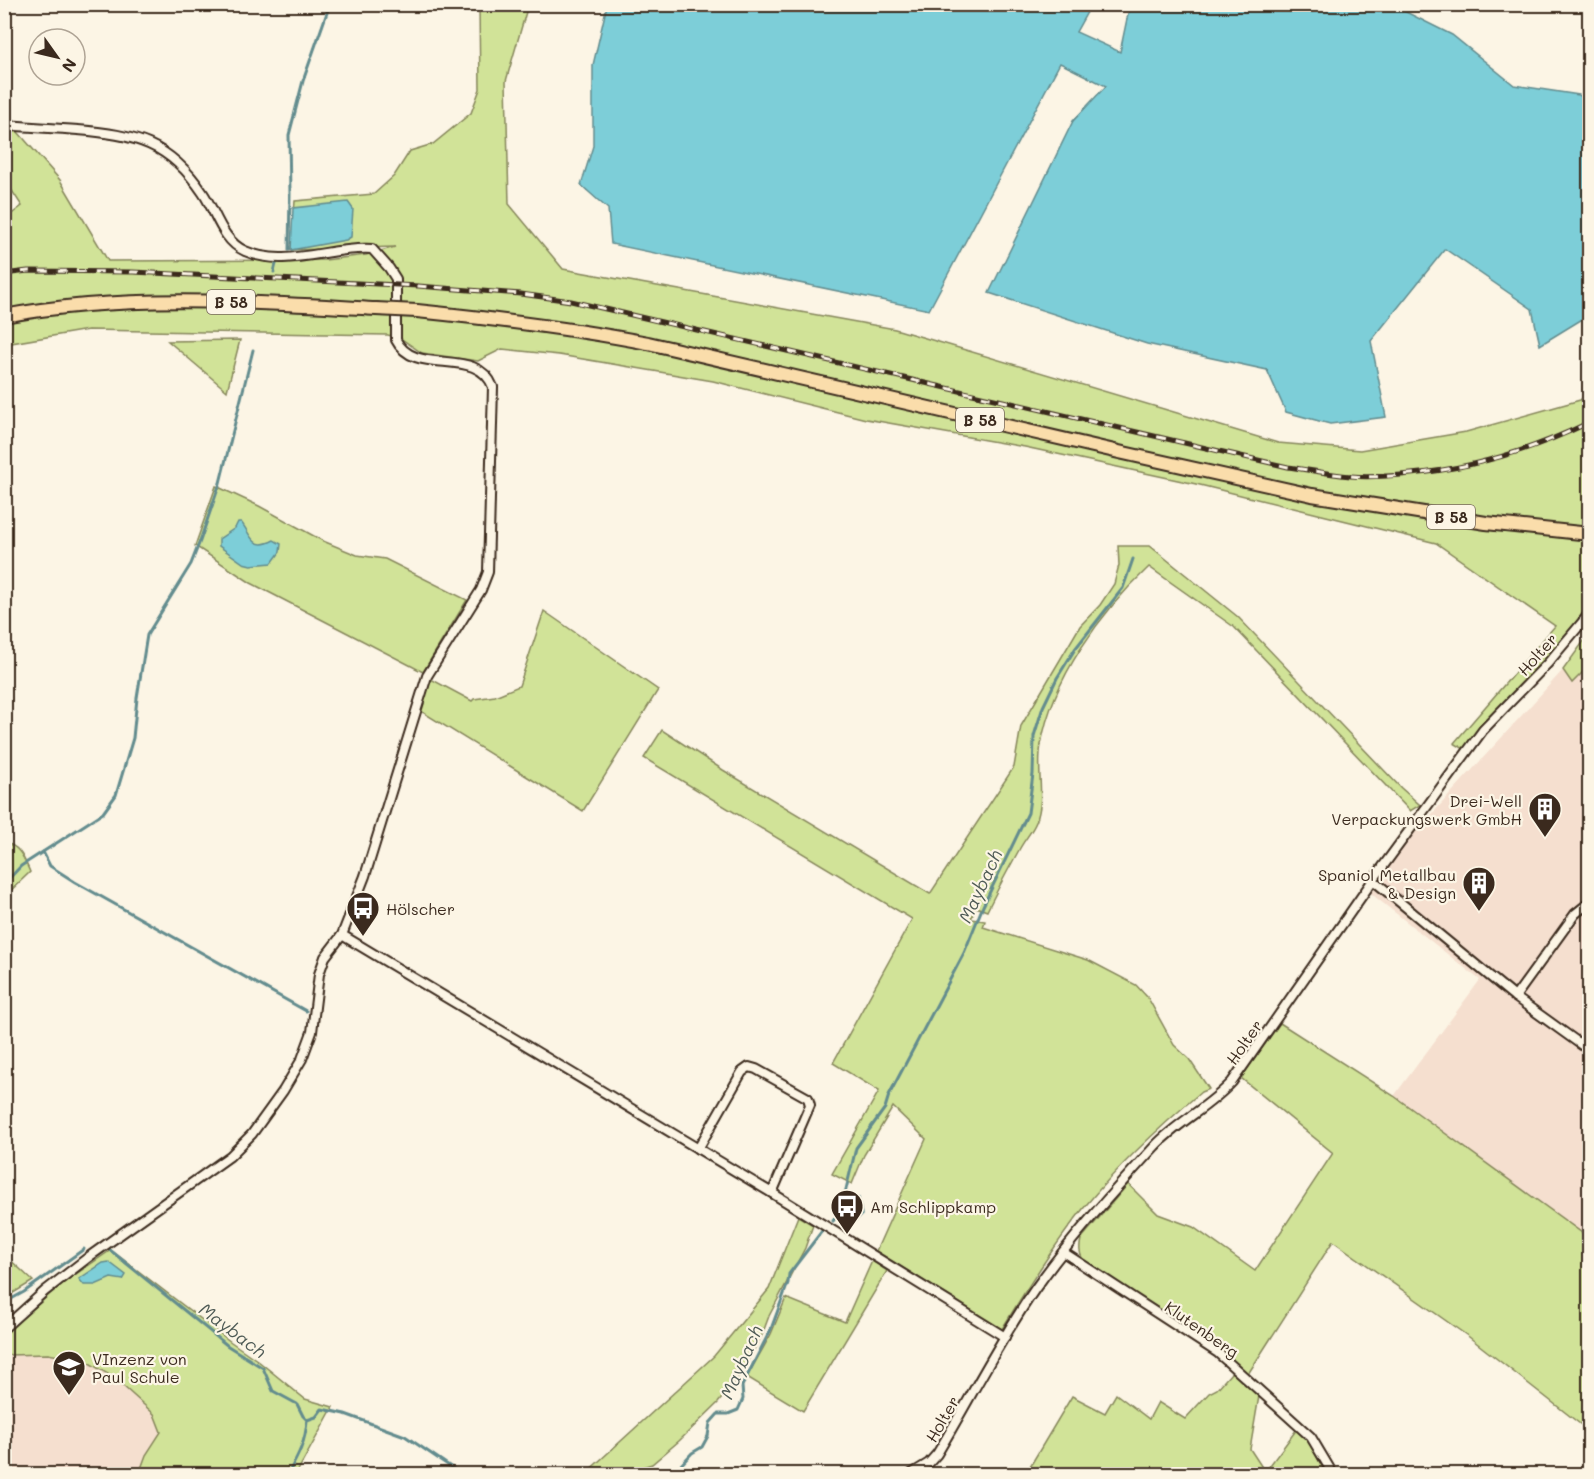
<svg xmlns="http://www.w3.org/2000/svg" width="1594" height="1479" font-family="Mali,sans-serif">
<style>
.built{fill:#f5dfcf}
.green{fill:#d1e398;stroke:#86865b;stroke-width:1.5}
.water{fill:#7dced8;stroke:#638c8e;stroke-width:1.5}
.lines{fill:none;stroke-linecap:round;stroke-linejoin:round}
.stream{stroke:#638c8e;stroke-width:3}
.minor-casing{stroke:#3b2a1e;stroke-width:12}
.primary-casing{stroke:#3b2a1e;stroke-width:16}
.minor{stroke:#fcf5e5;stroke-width:8}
.primary{stroke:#faddab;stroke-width:12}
.rail-casing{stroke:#3b2a1e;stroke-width:5}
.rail{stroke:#fcf5e5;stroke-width:3;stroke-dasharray:9;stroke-linecap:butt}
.primary-bridge-casing{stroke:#3b2a1e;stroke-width:16;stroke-linecap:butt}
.primary-bridge{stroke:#faddab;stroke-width:12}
.labels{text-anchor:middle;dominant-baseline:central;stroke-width:4.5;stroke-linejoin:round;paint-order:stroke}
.shield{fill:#fcf5e5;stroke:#75675a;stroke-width:1.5}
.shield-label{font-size:15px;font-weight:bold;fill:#3b2a1e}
.street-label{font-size:16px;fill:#3b2a1e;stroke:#fcf5e5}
.poi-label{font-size:16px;fill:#3b2a1e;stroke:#fcf5e5;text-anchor:start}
.water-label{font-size:18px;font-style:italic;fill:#4f5b56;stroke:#fcf5e5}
</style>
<rect width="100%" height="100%" fill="#fcf5e5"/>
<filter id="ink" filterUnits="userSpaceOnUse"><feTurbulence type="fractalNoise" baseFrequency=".0167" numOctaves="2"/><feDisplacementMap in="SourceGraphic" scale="12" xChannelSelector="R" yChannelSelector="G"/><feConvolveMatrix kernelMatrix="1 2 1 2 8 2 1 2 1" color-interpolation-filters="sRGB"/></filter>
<g filter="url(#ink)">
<!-- built -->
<g class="built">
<path d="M1589,666V1238L1394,1096L1480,980L1369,892L1412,836L1563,670L1572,682Z"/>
<path d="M48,1354L86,1361L113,1377L154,1414L161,1432L146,1455L139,1474H5L4,1359L8,1355Z"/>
</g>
<!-- green -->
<g class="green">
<path d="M479,5H528L506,81L509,204L563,269L895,329L1278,443L1360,450L1466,432L1580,400L1589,392V604L1558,647L1480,727L1464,749L1454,743L1555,626L1436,543L1196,484L1025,447L866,419L713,381L559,355L502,349L478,361L422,353L403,340L388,335L88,330L5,344V219L22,206L5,180V131L18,132L60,180L108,261L325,260L366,255L395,247L291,250L295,201L374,194L394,176L410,151L433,144L471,113L480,89Z"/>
<path d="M240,340L227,391L168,341Z"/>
<path d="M216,486L259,506L323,541L357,555L385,559L467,600L423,672L251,583L195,546Z"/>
<path d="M1118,546H1150L1238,617L1401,788L1420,805L1410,811L1234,627L1149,567C1101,612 1052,679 1041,745C1036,770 1046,798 1036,822C1032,832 1024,840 1019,850C1008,870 997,890 987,911L976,907L971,919L985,921L983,927L1088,960L1136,985L1148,998L1174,1045L1189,1059L1209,1089L1201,1092C1161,1126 1121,1163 1087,1204C1055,1243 1028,1286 1002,1329L876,1251L926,1139L893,1107L864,1155L852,1184L832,1174L879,1091L833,1063L912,919L644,758L662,730L723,770L930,894L1014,767L1021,726L1080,626L1100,605L1114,584L1119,565Z"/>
<path d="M544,611L658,690L583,811L419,710L431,679L472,701L474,699L495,696L519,686Z"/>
<path d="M1589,634V666L1572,683L1563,670Z"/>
<path d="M4,843C20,845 24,859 30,872L5,896Z"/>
<path d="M1280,1023L1394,1096L1589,1238V1431L1469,1337L1333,1241L1248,1374C1200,1330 1140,1298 1085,1263C1079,1254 1079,1248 1081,1239L1128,1184L1158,1214L1193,1227L1255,1271L1333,1153L1241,1078Z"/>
<path d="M798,1216L813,1225L805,1248L769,1316L762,1335L739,1376L718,1403L679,1441L652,1464L619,1474H585L714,1356L769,1289Z"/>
<path d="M111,1250L231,1342L257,1360L305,1399L333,1407L296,1474H139L146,1455L161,1432L154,1414L113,1377L86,1361L48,1354L8,1355L5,1359V1333L63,1283Z"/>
<path d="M5,1255L33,1281L5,1298H4Z"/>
<path d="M872,1261L887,1271L803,1411L747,1377L771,1334L786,1298L845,1322Z"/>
<path d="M1232,1372L1259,1396L1250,1449L1265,1472L1297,1429L1309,1442L1326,1474H1028L1026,1473L1072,1396L1105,1413L1116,1394L1149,1419L1158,1402L1185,1419L1209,1393L1217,1389Z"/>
</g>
<!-- water -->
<g class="water">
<path d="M607,5H1091L1076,32L1120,52L1128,14L1133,5H1392L1452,35L1514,85L1579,95L1589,103V315L1540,345L1532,309L1445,249L1371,341L1386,417L1330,424L1286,412L1267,370L1147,344L989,293L1073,121L1106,86L1060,63L929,310L611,244L608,209L581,185L593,146V65Z"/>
<path d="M348,202L353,209L351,237L346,240L291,250L293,208Z"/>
<path d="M238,522H241C251,534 252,552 274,540L281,544L280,552L272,563L251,565L243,563L219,546V539L235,528Z"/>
<path d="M850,1198H859L862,1215L852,1224L843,1219L841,1213Z"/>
<path d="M109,1262L126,1275L123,1280L111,1278L95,1285H84L79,1279L103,1263Z"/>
</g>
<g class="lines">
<!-- stream -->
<g class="stream">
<path d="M289,250L290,194L289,135L303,81L330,4"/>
<path d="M274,272L276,264"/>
<path d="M43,852L50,866L75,882L306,1011"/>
<path d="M4,884L21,866L103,813L116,795L133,738L137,698L147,635L191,564L200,541L220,483L253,350"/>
<path d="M833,1221L841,1210L856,1148L885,1108L889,1095L964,953L983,906L1028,813L1033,774L1034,736L1043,707L1057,678L1075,649L1123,588L1133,559"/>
<path d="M110,1250L228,1346L263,1368L273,1391L297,1404L303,1416L307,1420L316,1417L322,1409L345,1414L405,1436L461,1474"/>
<path d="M4,1303L24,1292L84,1249"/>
<path d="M288,1474C298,1456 306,1441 307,1420"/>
<path d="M661,1474L666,1467L678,1468L692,1453L702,1447L708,1436L710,1423L718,1414H728L738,1410L743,1399L742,1386L771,1329L788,1283L789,1274L822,1231"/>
</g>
<defs>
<g id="minor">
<path d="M4,125C29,127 53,128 78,130C135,135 169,142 203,193C216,212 222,241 245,251C285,269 331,246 372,249L389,268L396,279V340C415,378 477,345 493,387L488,572L481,590L427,676L365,876L342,935L325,957L319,974L312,1032L302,1059L283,1091L252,1134L230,1156L90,1256L45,1291L4,1328"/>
<path d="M1373,880L1515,997L1590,1051"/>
<path d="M342,935L772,1193L1005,1337"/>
<path d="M1515,997L1575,914L1590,902"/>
<path d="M698,1149L742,1072L749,1067L756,1069L808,1098L810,1105L772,1193"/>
<path d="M1063,1252L1218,1353L1311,1437L1333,1474"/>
<path d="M911,1474L929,1463L937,1454C970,1399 999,1341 1035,1289C1071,1238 1113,1192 1155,1146C1178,1122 1209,1107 1232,1082L1373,880L1483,730L1548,663L1590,613"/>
</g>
<g id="primary">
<path d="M417,311C495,319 571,328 648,343L1119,452L1312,495L1486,523L1590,534"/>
<path d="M4,316C126,293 253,302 376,309"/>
</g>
</defs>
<!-- minor casing -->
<use href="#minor" class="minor-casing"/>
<!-- primary casing -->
<use href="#primary" class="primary-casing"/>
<!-- minor -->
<use href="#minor" class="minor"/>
<!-- primary -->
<use href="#primary" class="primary"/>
<defs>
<path id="rail" d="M4,274L28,271L133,272L418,286L521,294L571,301L1288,467C1309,470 1330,474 1351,476C1371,478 1391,476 1411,474C1474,468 1532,450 1590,422"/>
</defs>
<!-- rail casing -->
<use href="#rail" class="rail-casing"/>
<!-- rail -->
<use href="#rail" class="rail"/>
<defs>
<path id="primary-bridge" d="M376,309L417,311"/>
</defs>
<!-- primary-bridge casing -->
<use href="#primary-bridge" class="primary-bridge-casing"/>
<!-- primary-bridge -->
<use href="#primary-bridge" class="primary-bridge"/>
</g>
</g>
<!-- icons -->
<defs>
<symbol id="building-pin" viewBox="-11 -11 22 30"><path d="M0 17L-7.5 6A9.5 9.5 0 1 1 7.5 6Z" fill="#3b2a1e" stroke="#fcf5e5"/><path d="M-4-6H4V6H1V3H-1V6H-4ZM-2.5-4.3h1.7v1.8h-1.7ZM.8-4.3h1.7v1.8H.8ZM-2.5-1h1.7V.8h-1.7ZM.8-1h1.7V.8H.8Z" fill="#fff"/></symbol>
<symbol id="bus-pin" viewBox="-11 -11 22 30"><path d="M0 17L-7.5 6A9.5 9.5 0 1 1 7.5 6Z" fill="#3b2a1e" stroke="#fcf5e5"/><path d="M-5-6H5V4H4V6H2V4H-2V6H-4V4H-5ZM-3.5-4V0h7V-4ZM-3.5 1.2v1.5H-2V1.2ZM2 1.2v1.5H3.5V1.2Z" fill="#fff"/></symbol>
<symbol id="school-pin" viewBox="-11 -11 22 30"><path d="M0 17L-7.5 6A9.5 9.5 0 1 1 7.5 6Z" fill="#3b2a1e" stroke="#fcf5e5"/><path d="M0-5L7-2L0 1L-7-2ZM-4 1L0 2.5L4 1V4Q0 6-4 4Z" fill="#fff"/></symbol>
</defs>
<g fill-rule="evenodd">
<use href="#building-pin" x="1526" y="790" width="38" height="52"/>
<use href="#building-pin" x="1460" y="864" width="38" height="52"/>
<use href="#bus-pin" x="344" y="889" width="38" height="52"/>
<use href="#bus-pin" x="828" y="1187" width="38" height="52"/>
<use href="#school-pin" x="50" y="1348" width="38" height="52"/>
</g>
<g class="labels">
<!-- shield labels -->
<g class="shield">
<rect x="207" y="290" width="48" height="24" rx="4.5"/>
<rect x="956" y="408" width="48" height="24" rx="4.5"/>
<rect x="1427" y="505" width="48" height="24" rx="4.5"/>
</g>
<g class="shield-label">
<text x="231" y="302">B 58</text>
<text x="980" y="420">B 58</text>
<text x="1451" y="517">B 58</text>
</g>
<!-- street labels -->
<g class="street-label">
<text transform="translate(1537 654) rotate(-48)">Holter</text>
<text transform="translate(1244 1042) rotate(-55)">Holter</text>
<text transform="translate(1202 1329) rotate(35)">Klutenberg</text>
<text transform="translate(942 1419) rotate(-60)">Holter</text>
</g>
<!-- poi labels -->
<g class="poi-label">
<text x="1522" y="800" text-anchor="end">Drei-Well<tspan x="1522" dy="18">Verpackungswerk GmbH</tspan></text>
<text x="1456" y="874" text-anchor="end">Spaniol Metallbau<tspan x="1456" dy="18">&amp; Design</tspan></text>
<text x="386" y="908">Hölscher</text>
<text x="870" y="1206">Am Schlippkamp</text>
<text x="92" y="1358">VInzenz von<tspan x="92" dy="18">Paul Schule</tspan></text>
</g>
<!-- water labels -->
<g class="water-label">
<text transform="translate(980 886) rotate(-65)">Maybach</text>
<text transform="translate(233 1330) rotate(37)">Maybach</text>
<text transform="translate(741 1362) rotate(-66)">Maybach</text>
</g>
</g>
<!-- margin -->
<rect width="1594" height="1479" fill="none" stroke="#fcf5e5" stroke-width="24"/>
<rect x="12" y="12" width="1570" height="1455" fill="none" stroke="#3b2a1e" stroke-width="2" filter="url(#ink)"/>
<!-- north arrow -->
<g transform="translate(57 57) rotate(124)"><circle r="28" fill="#fcf5e5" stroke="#afa495" stroke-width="1.5"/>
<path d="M0-4.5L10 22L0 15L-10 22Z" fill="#3b2a1e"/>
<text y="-9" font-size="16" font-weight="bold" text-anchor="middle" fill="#3b2a1e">N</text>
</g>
</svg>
